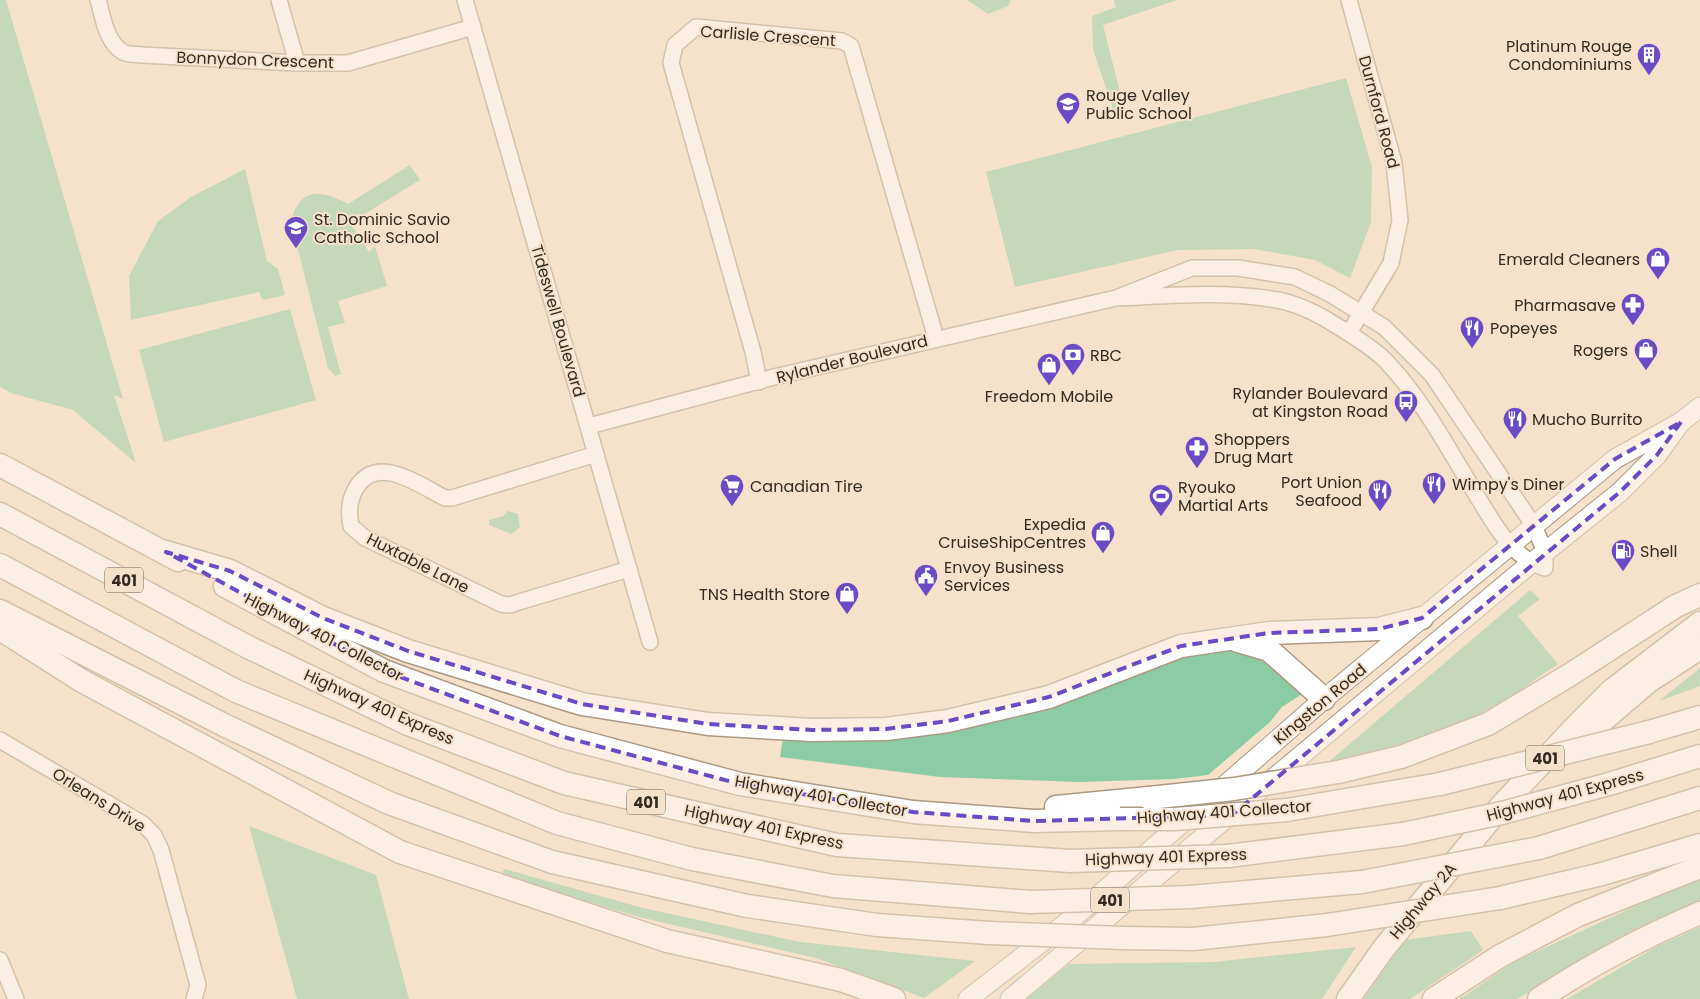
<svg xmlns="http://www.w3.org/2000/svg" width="1700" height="999" font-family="Poppins,sans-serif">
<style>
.green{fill:#8bcca4}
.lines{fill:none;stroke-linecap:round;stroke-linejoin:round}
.minor-casing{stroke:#ac9983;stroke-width:18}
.major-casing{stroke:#ac9983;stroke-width:21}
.highway-casing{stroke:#ac9983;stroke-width:25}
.minor{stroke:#fff;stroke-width:15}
.major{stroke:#fff;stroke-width:19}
.highway{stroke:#fff;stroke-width:22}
.highway-bridge-casing{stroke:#ac9983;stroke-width:25;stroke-linecap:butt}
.highway-bridge{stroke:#fff;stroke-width:22}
.marked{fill:none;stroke:#6b4bc5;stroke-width:4;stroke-dasharray:10 6;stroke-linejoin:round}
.labels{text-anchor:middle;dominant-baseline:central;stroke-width:4;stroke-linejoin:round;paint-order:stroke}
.shield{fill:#f6e1ca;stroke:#6e6254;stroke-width:1}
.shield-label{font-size:15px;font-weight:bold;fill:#332b22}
.street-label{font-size:16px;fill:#332b22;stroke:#f6e1ca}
.poi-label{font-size:16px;fill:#332b22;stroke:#f6e1ca;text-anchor:start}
</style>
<rect width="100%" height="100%" fill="#f6e1ca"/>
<!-- green -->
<g class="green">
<path d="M0,0H6L123,399L114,395L136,463L73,410L11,393L0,387Z"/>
<path d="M967,0H1011L1008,6L988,14Z"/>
<path d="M1114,0H1177L1103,25L1126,116L1116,118L1093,49L1092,16L1116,7Z"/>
<path d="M1346,78L1372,167L1371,222L1350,278L1315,260L1254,249L1178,250L1015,287L986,172Z"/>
<path d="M410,165L420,180L350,223L369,252L375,246L387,286L338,301L345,323L328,327L341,374L335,376L328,368L291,222C299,187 321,189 348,204Z"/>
<path d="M245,169L267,261L278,269L285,295L263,300L259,292L131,320L129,276L158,221L191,197Z"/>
<path d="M290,309L316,400L164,442L139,350Z"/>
<path d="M508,511L518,514L520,527L511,534L489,525V520L503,516Z"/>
<path d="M1530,590L1540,599L1518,616L1558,664C1527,685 1495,709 1460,723C1416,741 1371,753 1325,765Z"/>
<path d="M1225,647L1249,649L1280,667L1302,694L1282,707L1270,722L1208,775L1174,779L1079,782L940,777L780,757L783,738L898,735L1028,714L1131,678L1182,656Z"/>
<path d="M1700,668V686L1659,701Z"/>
<path d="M249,826L376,875L409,999H297Z"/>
<path d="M504,869L643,908L800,942L975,961L924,998L816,958L639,917L501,876Z"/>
<path d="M1700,879V903L1642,927L1517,999H1460L1514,962L1653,898Z"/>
<path d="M1700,927V999H1567L1656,947Z"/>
<path d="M1471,931L1483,950L1410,999H1364L1404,940Z"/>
<path d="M1356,947L1322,999H1026L1069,964L1214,962Z"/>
</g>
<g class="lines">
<defs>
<g id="minor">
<path d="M98,0C103,17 106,42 123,52C127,55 137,54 142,55L297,63H348L473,27"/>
<path d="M279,0L297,63"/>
<path d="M465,0L650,642"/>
<path d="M1349,333L1391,263L1400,220L1394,163L1349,0"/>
<path d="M759,382L753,352L671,63L675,45L696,27L842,41L851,46L936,338"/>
<path d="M589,426L774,377L1116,298L1192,268H1238L1295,277L1330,294L1384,327L1432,375L1534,526L1545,552V568C1512,558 1494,524 1477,496C1449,450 1423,400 1386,361C1372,347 1353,336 1337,326C1317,313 1294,302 1271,299C1220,291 1167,296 1116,298"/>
<path d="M596,454L452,498H445C419,485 377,453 356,488C349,500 348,512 351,526L365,538L501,604L510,605L519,602L629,569"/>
<path d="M0,740L143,824L154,835L161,850L198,985L194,999"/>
<path d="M0,960L16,999"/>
</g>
<g id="major">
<path d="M968,999L1074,917L1324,699L1615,459L1681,422"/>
<path d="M1010,999L1513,578L1620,492L1657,455L1681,422L1700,407"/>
</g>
<g id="highway">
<path d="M0,465L178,560"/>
<path d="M0,514L248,647L408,724L564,783L837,845L1070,861"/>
<path d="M166,552L230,571L323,618L408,651L582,704L708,724L812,730L886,729L948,721L1049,697L1181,646L1269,633L1379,629L1422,618"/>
<path d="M0,565L236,691L557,823L692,859L833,886L1030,902"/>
<path d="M225,586L384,671L560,736L740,784L913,812L1034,821L1120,819"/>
<path d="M0,611L224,725L389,803L552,862L747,906L877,925L989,933"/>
<path d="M0,629L82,681L400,852L667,941L841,980L894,999"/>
<path d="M1238,641L1269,650L1324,699"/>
<path d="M1649,732L1700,717"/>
<path d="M1579,741L1649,681L1700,648"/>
<path d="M1338,772L1401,757L1488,724L1568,676L1676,606L1700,595"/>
<path d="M1609,784L1700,756"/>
<path d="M1056,807L1149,798"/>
<path d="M1287,810L1440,784"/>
<path d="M1539,848L1700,798"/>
<path d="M1228,856L1403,834"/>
<path d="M1190,897L1362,882"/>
<path d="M1500,898L1602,874L1700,845"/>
<path d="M1123,938L1193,939L1327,925"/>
<path d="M1348,999L1384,948L1502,805L1578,724L1611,691L1700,623"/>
<path d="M1434,999L1500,956L1578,915L1700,867"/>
<path d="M1539,999C1590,965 1644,937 1700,913"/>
</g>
</defs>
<!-- minor casing -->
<use href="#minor" class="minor-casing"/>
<!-- major casing -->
<use href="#major" class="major-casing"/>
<!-- highway casing -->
<use href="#highway" class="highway-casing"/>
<!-- minor -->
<use href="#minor" class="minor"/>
<!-- major -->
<use href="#major" class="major"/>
<!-- highway -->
<use href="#highway" class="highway"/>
<defs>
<g id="highway-bridge">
<path d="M1440,784L1649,732"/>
<path d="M1149,798L1234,789L1338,772"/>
<path d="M1120,819H1175L1287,810"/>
<path d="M1403,834L1502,813L1609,784"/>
<path d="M1070,861L1228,856"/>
<path d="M1362,882L1539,848"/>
<path d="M1030,902L1190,897"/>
<path d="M1327,925L1500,898"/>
<path d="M989,933L1123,938"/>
</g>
</defs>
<!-- highway-bridge casing -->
<use href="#highway-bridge" class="highway-bridge-casing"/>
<!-- highway-bridge -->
<use href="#highway-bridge" class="highway-bridge"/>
</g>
<!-- marked area -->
<path d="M0 0H1700V999H0ZM1681,422L1657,455L1620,492L1232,815L1034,821L913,812L740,784L560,736L384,671L166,552L230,571L323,618L408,651L582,704L708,724L812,730L886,729L948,721L1049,697L1181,646L1269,633L1379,629L1422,618L1615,459Z" fill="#f6e1ca" fill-opacity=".55" fill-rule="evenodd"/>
<path class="marked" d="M1681,422L1657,455L1620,492L1232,815L1034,821L913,812L740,784L560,736L384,671L166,552L230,571L323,618L408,651L582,704L708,724L812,730L886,729L948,721L1049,697L1181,646L1269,633L1379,629L1422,618L1615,459Z"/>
<!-- icons -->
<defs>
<symbol id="building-pin" viewBox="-11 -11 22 30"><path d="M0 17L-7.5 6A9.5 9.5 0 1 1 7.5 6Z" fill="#6b4bc5" stroke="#f6e1ca"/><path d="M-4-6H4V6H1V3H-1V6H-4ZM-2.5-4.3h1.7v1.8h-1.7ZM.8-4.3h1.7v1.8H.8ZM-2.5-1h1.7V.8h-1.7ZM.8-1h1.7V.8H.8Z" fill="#fff"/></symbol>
<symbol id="school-pin" viewBox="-11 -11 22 30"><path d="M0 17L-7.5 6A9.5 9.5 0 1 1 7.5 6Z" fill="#6b4bc5" stroke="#f6e1ca"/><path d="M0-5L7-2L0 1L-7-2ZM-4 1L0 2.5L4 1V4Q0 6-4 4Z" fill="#fff"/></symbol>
<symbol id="shop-pin" viewBox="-11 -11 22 30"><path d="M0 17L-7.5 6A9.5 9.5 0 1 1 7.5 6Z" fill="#6b4bc5" stroke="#f6e1ca"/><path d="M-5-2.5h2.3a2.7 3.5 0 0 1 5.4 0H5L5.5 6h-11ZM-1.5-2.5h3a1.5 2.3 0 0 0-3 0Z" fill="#fff"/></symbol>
<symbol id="pharmacy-pin" viewBox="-11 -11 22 30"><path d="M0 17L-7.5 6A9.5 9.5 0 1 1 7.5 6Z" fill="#6b4bc5" stroke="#f6e1ca"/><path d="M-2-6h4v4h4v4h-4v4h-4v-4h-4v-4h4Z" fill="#fff"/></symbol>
<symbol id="restaurant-pin" viewBox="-11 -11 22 30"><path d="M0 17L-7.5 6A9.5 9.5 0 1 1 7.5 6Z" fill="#6b4bc5" stroke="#f6e1ca"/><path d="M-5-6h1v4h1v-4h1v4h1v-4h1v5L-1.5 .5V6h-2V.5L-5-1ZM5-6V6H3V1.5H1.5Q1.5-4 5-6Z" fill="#fff"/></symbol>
<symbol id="bank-pin" viewBox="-11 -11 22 30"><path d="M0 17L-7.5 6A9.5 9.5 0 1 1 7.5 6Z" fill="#6b4bc5" stroke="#f6e1ca"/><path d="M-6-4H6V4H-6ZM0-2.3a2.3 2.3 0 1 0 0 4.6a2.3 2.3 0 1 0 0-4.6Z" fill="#fff"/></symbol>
<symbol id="bus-pin" viewBox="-11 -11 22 30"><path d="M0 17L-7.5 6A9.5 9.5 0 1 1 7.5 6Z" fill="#6b4bc5" stroke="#f6e1ca"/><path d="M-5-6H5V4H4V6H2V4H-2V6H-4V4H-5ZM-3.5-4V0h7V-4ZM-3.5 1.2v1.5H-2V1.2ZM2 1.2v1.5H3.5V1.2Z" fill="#fff"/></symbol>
<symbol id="supermarket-pin" viewBox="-11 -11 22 30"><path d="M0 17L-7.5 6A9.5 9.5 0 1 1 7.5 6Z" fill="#6b4bc5" stroke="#f6e1ca"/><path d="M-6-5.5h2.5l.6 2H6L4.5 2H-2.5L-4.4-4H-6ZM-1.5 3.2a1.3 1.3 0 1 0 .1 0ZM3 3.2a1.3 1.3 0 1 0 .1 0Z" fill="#fff"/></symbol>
<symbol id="stadium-pin" viewBox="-11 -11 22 30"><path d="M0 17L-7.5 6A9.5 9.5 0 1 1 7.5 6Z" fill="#6b4bc5" stroke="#f6e1ca"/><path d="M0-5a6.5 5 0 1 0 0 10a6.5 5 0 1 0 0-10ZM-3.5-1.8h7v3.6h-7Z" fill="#fff"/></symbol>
<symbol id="fuel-pin" viewBox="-11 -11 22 30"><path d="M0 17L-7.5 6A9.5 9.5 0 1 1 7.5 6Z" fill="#6b4bc5" stroke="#f6e1ca"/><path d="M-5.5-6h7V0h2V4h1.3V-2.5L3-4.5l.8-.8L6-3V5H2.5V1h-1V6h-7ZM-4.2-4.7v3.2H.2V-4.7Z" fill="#fff"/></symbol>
<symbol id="civic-pin" viewBox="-11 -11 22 30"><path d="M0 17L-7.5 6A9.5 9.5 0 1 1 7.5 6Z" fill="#6b4bc5" stroke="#f6e1ca"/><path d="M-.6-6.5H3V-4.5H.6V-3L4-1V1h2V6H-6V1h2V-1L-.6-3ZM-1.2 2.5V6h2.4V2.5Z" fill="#fff"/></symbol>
</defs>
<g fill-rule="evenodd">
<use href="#building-pin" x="1635" y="41" width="28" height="38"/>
<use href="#school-pin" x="1054" y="90" width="28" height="38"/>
<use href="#school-pin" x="282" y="214" width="28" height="38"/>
<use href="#shop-pin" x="1644" y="245" width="28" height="38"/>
<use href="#pharmacy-pin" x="1619" y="291" width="28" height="38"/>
<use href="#restaurant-pin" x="1458" y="314" width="28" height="38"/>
<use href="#shop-pin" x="1632" y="336" width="28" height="38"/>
<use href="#bank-pin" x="1059" y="341" width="28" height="38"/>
<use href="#shop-pin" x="1035" y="351" width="28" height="38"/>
<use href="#bus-pin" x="1392" y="388" width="28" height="38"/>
<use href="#restaurant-pin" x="1501" y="405" width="28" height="38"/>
<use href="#pharmacy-pin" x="1183" y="434" width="28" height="38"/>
<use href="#restaurant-pin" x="1420" y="470" width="28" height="38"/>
<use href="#supermarket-pin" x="718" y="472" width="28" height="38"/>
<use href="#restaurant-pin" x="1366" y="477" width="28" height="38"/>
<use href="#stadium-pin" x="1147" y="482" width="28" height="38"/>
<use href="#shop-pin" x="1089" y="519" width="28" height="38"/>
<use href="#fuel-pin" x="1609" y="537" width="28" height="38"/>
<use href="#civic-pin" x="912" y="562" width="28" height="38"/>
<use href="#shop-pin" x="833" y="580" width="28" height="38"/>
</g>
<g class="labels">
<!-- shield labels -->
<g class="shield">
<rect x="105" y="567.5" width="38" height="25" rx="4"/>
<rect x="1526" y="745.5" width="38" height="25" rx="4"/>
<rect x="627" y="789.5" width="38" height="25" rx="4"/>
<rect x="1091" y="887.5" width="38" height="25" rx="4"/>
</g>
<g class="shield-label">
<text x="124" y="580">401</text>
<text x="1545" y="758">401</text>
<text x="646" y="802">401</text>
<text x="1110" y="900">401</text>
</g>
<!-- street labels -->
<g class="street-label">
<text transform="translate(768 36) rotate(4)">Carlisle Crescent</text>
<text transform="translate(255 60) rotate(2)">Bonnydon Crescent</text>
<text transform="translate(1379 112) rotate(75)">Durnford Road</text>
<text transform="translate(558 321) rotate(74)">Tideswell Boulevard</text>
<text transform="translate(852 359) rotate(-14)">Rylander Boulevard</text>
<text transform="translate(418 563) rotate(27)">Huxtable Lane</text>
<text transform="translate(324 637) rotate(27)">Highway 401 Collector</text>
<text transform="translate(1320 704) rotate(-40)">Kingston Road</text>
<text transform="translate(379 707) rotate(24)">Highway 401 Express</text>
<text transform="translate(1565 795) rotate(-15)">Highway 401 Express</text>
<text transform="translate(821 796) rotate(10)">Highway 401 Collector</text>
<text transform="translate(99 800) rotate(32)">Orleans Drive</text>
<text transform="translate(1224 812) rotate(-4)">Highway 401 Collector</text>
<text transform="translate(764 827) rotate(12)">Highway 401 Express</text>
<text transform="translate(1166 857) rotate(-2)">Highway 401 Express</text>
<text transform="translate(1423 901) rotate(-50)">Highway 2A</text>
</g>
<!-- poi labels -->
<g class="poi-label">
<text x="1632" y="46" text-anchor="end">Platinum Rouge<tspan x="1632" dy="18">Condominiums</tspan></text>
<text x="1086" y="95">Rouge Valley<tspan x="1086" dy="18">Public School</tspan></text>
<text x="314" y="219">St. Dominic Savio<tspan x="314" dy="18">Catholic School</tspan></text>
<text x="1640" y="259" text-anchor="end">Emerald Cleaners</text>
<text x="1616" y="305" text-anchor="end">Pharmasave</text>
<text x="1490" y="328">Popeyes</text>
<text x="1628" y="350" text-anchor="end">Rogers</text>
<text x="1090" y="355">RBC</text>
<text x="1388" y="393" text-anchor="end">Rylander Boulevard<tspan x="1388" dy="18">at Kingston Road</tspan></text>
<text x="1049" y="396" text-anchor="middle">Freedom Mobile</text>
<text x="1532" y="419">Mucho Burrito</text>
<text x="1214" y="439">Shoppers<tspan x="1214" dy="18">Drug Mart</tspan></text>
<text x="1362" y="482" text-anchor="end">Port Union<tspan x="1362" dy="18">Seafood</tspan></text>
<text x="1452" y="484">Wimpy's Diner</text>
<text x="750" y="486">Canadian Tire</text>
<text x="1178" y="487">Ryouko<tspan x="1178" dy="18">Martial Arts</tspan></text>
<text x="1086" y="524" text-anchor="end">Expedia<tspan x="1086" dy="18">CruiseShipCentres</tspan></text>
<text x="1640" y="551">Shell</text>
<text x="944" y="567">Envoy Business<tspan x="944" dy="18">Services</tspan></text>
<text x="830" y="594" text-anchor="end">TNS Health Store</text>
</g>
</g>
</svg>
